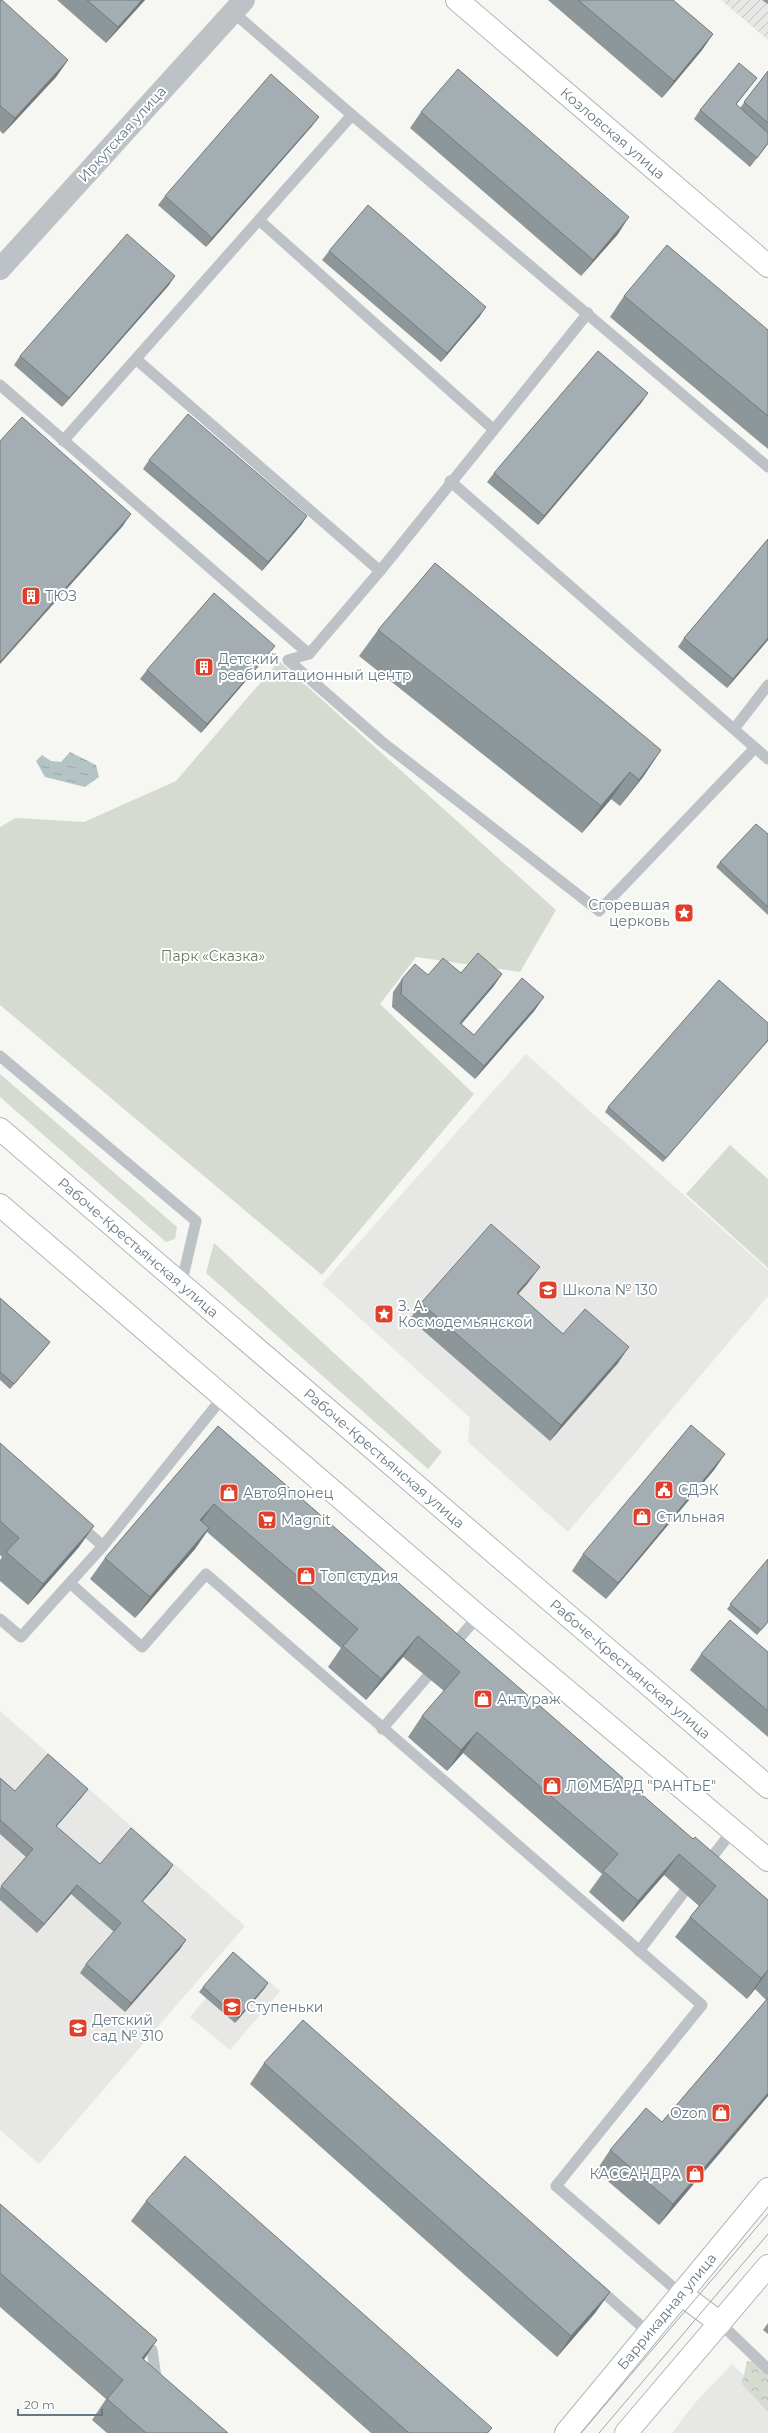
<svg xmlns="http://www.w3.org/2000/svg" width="768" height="2433" font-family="Montserrat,sans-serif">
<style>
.built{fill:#e7e7e6}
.industrial{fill:url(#industrial-furrows)}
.green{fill:#d6dbd2}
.forest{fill:url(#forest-crowns)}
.water{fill:url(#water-ripples)}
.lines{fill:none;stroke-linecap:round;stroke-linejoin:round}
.secondary-casing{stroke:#b1b8bb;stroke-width:24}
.primary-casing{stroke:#b0b6b9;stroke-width:24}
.lane{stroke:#bcc2c5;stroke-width:11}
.street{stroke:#bcc2c5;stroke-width:22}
.secondary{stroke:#fff;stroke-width:22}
.primary{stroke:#fff;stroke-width:22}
.tram{stroke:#9ea6aa;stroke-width:1}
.wall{fill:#8d9699}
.shaded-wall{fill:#737a7d}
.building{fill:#a4aeb2;stroke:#737a7d}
.labels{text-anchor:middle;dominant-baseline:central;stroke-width:4;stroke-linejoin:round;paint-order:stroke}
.street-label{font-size:14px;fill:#667983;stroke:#fff}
.poi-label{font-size:14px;fill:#667983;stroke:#fff;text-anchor:start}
.park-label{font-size:14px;fill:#6b7a64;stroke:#fff}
</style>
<defs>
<pattern id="industrial-furrows" width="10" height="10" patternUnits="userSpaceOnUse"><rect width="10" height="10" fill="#e7e7e6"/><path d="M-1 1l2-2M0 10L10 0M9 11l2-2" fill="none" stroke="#bfc0c0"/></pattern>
<pattern id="forest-crowns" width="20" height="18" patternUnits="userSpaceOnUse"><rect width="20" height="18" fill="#d6dbd2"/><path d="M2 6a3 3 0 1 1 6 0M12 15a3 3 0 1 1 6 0" fill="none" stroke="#b1b6b0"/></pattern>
<pattern id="water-ripples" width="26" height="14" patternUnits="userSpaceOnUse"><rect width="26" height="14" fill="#b4c3c5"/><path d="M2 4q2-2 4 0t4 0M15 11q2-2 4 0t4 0" fill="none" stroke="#96a3a5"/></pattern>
</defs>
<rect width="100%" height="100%" fill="#f6f6f3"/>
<!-- built -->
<g class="built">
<path d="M526,1054L768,1270V1296L568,1532L468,1442L470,1418L322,1284Z"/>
<path d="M0,1711L245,1926L39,2164L0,2130Z"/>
<path d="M234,1951L280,1991L230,2050L190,2017L206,1998L199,1992Z"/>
<path d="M732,2364L768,2398V2433H672L694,2404Z"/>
</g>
<!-- industrial -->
<path class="industrial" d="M721,0H768V40Z"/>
<!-- green -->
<g class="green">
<path d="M279,661L556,910L520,972L416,957L380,1004L474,1094L322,1275L0,1005V827L16,818L84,822L176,781Z"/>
<path d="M0,1074L177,1227L175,1239L166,1242L0,1097Z"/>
<path d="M730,1145L768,1179V1268L686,1194Z"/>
<path d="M214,1243L442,1452L428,1469L206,1273Z"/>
</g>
<!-- forest -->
<path class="forest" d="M747,2361H768V2412L742,2384Z"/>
<!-- water -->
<path class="water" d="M70,752L96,765L99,777L85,787L45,777L36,761L42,755L51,761L61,762Z"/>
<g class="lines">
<defs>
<g id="secondary">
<path id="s1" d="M457,0L768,266"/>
<path d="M681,2294L720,2323"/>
<path id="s2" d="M566,2433L768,2189"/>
<path d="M626,2433L768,2266"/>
</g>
<g id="primary">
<path id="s3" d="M0,1129L768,1787"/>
<path d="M0,1205L478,1616L768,1860"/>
</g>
</defs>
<!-- secondary casing -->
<use href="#secondary" class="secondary-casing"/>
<!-- primary casing -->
<use href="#primary" class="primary-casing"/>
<!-- lane -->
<g class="lane">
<path d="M233,12L352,115L768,467"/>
<path d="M259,220L493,429"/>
<path d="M137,360L380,571"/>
<path d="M0,385L309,654L380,571L588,313"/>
<path d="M63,441L352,115"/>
<path d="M450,481L768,759"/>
<path d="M309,654L288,660L381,741L599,911L755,748"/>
<path d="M734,729L768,685"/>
<path d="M0,1056L196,1221L181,1285"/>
<path d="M103,1546L223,1397"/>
<path d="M71,1584L142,1647L206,1574L702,2005L556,2186L681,2294"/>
<path d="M0,1619L21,1637L103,1546L78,1524"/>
<path d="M452,1647L478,1616"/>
<path d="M382,1729L427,1677"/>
<path d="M705,1866L733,1830"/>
<path d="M639,1951L684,1892"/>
<path d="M596,2286L649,2333"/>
<path d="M720,2323L768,2369"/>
<path d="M139,2339L152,2350L157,2384"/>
</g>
<!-- street -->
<path class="street" d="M0,269L244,0"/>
<!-- secondary -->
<use href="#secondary" class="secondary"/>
<!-- primary -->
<use href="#primary" class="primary"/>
<!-- tram -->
<g class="tram">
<path d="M581,2433L768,2214"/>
<path d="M599,2433L768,2234"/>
</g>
</g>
<!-- wall -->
<g class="wall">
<path d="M0,0L68,60L56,77L3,134L0,131Z"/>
<path d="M57,0H145L106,43Z"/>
<path d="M548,0H673L713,34L702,50L662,98Z"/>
<path d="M762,0H768V4Z"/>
<path d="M768,71V144L750,167L694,119L700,110L750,87L736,105L740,108Z"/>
<path d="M421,112L618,234L581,276L410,128Z"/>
<path d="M319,117L312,126L206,247L158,205L165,196Z"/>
<path d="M329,251L480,316L441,362L322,260Z"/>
<path d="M169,285L62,407L14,365L20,356Z"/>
<path d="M624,296L768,330V449L610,317Z"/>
<path d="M642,402L538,525L487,482L494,473Z"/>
<path d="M149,460L307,516L301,525L262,571L143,469Z"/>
<path d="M768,539V640L727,688L678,647L684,638Z"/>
<path d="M378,630L661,750L643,777L620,806L611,799L582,833L359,656Z"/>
<path d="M268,655L201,733L140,679L147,670Z"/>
<path d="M768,834V915L716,867L720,862Z"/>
<path d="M461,973L502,974L493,987L461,1024L474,1035L535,1010L475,1079L392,1007L393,992L402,979L428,975Z"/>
<path d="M768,1023L663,1162L605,1112L608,1107Z"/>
<path d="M528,1283L518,1294L563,1334L618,1363L550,1441L410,1319L421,1303Z"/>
<path d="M0,1298L50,1342L47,1346L10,1389L0,1380Z"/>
<path d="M218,1426L693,1839L768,1900V2096L659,2225L596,2171L610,2150L662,2122L766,2000L755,1989L747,1999L675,1937L690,1917L699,1906L664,1875L623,1922L589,1892L602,1874L463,1753L447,1771L408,1737L422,1716L444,1691L403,1657L366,1700L328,1667L341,1648L207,1532L195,1549L135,1618L90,1579L105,1558Z"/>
<path d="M0,1443L79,1547L28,1605L0,1581V1560L2,1557L0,1555Z"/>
<path d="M725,1454L714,1470L606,1599L572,1571L583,1554Z"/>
<path d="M768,1559V1622L757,1635L727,1609Z"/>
<path d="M768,1652V1737L690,1670L701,1654Z"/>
<path d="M0,1778L15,1791L88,1789L81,1798L56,1827L100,1864L173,1865L167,1874L142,1902L186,1940L180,1949L125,2012L80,1973L86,1964L114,1932L71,1894L37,1933L0,1900V1888L26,1857L0,1834Z"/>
<path d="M203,1987L265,1988L235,2023L199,1992Z"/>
<path d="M264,2063L610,2292L595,2313L557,2357L250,2084Z"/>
<path d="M146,2201L492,2428L488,2433H371L131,2221Z"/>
<path d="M0,2204L157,2340L143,2360L228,2433H107L92,2420L106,2399L0,2307Z"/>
<path d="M768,2323V2334L763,2330Z"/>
</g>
<!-- shaded-wall -->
<g class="shaded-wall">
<path d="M142,0H145L106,43L118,27Z"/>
<path d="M713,34L702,50L662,98L674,81Z"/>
<path d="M68,60L56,77L3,134L15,118Z"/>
<path d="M319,117L312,126L206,247L212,238Z"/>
<path d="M629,217L618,234L581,276L593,260Z"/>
<path d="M175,276L169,285L62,407L69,398Z"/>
<path d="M486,307L480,316L441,362L447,353Z"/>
<path d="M648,393L642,402L538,525L544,516Z"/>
<path d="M131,514L122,527L0,664V662Z"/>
<path d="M307,516L301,525L262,571L268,562Z"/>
<path d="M768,638V640L727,688L733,679Z"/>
<path d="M275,646L268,655L201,733L207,724Z"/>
<path d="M661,750L643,777L620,806L639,780Z"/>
<path d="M630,772L611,799L582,833L601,806Z"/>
<path d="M502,974L493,987L451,1036L460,1023Z"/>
<path d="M544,997L535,1010L475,1079L484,1066Z"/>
<path d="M768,1040V1041L663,1162L666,1158Z"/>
<path d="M540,1267L528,1283L505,1309L517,1293Z"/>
<path d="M50,1342L47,1346L10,1389L14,1384Z"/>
<path d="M629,1347L618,1363L550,1441L561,1425Z"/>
<path d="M725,1454L714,1470L606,1599L618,1583Z"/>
<path d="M214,1504L199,1525L200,1520Z"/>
<path d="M94,1526L79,1547L28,1605L43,1584Z"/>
<path d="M209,1528L195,1549L135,1618L150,1597Z"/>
<path d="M418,1636L403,1657L366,1700L381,1679Z"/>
<path d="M477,1732L463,1753L447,1771L461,1750Z"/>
<path d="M88,1789L81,1798L49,1835L56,1826Z"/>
<path d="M679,1854L664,1875L623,1922L638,1901Z"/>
<path d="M173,1865L167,1874L135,1910L142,1901Z"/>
<path d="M77,1885L71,1894L37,1933L44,1924Z"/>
<path d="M186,1940L180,1949L125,2012L131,2003Z"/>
<path d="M768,1971L755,1989L747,1999L761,1978Z"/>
<path d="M268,1983L265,1988L235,2023L238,2018Z"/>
<path d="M768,2093V2096L659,2225L673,2204Z"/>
<path d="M610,2292L595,2313L557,2357L571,2336Z"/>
<path d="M157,2340L143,2361L142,2358Z"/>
</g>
<!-- building -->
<g class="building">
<path d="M0,0H2L68,60L15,118L0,106Z"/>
<path d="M87,0H142L118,27Z"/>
<path d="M578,0H673L713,34L674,81Z"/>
<path d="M739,63L757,78L736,104L768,133V143L757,158L700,110Z"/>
<path d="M458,69L629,217L593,260L421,112Z"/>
<path d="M768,71V123L744,102Z"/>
<path d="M271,74L319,117L212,238L165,196Z"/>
<path d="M368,205L486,307L447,353L329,251Z"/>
<path d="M127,234L175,276L69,398L20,356Z"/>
<path d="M667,245L768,330V416L624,296Z"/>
<path d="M598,351L648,393L544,516L494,473Z"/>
<path d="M188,414L307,516L268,562L149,460Z"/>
<path d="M22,417L131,514L0,662V441Z"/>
<path d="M768,539V638L733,679L684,638Z"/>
<path d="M435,563L661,750L639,780L630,772L601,806L378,630Z"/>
<path d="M214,593L275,646L207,724L147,670Z"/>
<path d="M756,824L768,834V907L720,862Z"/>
<path d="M478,953L502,974L460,1023L474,1035L522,978L544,997L484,1066L401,994L402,979L415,964L428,975L443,958L461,973Z"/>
<path d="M719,980L768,1023V1040L666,1158L608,1107Z"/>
<path d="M491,1224L540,1267L517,1293L563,1334L585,1309L629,1347L561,1425L421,1303Z"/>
<path d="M0,1298L50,1342L14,1384L0,1372Z"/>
<path d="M691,1425L725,1454L618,1583L583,1554Z"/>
<path d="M218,1426L693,1839L695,1837L768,1900V1970L761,1978L690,1917L716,1886L679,1854L638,1901L603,1871L618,1854L477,1732L461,1750L422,1716L460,1672L418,1636L381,1679L343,1646L358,1629L214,1504L200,1520L209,1528L150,1597L105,1558Z"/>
<path d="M0,1443L94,1526L43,1584L6,1552L19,1538L0,1521Z"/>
<path d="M768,1559V1622L761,1630L730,1604Z"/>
<path d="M730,1620L768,1652V1711L701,1654Z"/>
<path d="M48,1754L88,1789L56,1826L100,1864L131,1828L173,1865L142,1901L186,1940L131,2003L86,1964L121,1923L77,1885L44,1924L1,1886L33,1849L0,1820V1778L15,1791Z"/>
<path d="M233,1952L268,1983L238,2018L203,1987Z"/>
<path d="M768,1998V2093L673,2204L610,2150L646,2108L662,2122Z"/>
<path d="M303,2020L610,2292L571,2336L264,2063Z"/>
<path d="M185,2156L492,2428L487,2433H409L146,2201Z"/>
<path d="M0,2204L157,2340L142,2358L228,2433H146L107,2399L123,2380L0,2273Z"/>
</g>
<!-- icons -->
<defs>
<symbol id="building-square" viewBox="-11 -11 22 22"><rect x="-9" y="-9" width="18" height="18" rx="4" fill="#de402b" stroke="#fff"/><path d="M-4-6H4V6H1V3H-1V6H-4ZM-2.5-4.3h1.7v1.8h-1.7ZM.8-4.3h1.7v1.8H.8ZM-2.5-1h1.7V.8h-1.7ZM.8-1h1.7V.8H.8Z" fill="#fff"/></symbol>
<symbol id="sight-square" viewBox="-11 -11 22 22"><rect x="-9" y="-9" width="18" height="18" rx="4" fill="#de402b" stroke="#fff"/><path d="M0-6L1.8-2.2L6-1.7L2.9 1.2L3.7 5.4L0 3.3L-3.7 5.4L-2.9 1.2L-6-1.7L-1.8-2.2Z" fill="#fff"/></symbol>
<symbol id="school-square" viewBox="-11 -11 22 22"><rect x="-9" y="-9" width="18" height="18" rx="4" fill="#de402b" stroke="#fff"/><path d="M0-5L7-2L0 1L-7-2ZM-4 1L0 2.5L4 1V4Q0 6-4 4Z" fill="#fff"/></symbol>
<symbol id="civic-square" viewBox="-11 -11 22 22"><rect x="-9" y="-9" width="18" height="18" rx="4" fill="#de402b" stroke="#fff"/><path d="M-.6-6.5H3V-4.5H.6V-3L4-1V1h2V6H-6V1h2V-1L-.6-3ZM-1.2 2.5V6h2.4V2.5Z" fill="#fff"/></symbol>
<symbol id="shop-square" viewBox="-11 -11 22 22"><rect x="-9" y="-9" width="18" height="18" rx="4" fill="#de402b" stroke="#fff"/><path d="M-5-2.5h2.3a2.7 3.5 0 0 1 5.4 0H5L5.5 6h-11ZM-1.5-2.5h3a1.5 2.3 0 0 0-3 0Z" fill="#fff"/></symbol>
<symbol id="supermarket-square" viewBox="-11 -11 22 22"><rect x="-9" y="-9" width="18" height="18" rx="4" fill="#de402b" stroke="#fff"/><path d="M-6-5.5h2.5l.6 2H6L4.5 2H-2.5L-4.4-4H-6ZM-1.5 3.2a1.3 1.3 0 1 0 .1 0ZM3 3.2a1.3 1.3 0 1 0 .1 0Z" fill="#fff"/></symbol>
</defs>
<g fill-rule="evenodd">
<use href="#building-square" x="20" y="585" width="22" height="22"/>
<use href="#building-square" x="193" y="656" width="22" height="22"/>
<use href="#sight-square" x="673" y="902" width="22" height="22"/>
<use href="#school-square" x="537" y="1279" width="22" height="22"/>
<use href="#sight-square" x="373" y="1303" width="22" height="22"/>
<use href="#civic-square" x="653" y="1479" width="22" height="22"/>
<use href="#shop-square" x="218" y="1482" width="22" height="22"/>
<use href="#shop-square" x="631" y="1506" width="22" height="22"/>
<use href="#supermarket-square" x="256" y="1509" width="22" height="22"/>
<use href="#shop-square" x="295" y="1565" width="22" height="22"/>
<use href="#shop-square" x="472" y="1688" width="22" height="22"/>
<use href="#shop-square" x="541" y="1775" width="22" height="22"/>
<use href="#school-square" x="221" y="1996" width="22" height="22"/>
<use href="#school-square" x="67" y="2017" width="22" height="22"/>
<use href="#shop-square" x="710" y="2102" width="22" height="22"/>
<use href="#shop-square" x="684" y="2163" width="22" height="22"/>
</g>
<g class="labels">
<!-- street labels -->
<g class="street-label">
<text stroke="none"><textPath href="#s1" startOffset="205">Козловская улица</textPath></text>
<text transform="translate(122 134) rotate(-48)">Иркутская улица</text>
<text stroke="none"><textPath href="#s3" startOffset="182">Рабоче-Крестьянская улица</textPath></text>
<text stroke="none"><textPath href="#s3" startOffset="506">Рабоче-Крестьянская улица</textPath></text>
<text stroke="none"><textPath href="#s3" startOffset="830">Рабоче-Крестьянская улица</textPath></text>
<text stroke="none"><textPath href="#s2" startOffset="158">Баррикадная улица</textPath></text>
</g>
<!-- poi labels -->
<g class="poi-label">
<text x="45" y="596">ТЮЗ</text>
<text x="218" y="659">Детский<tspan x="218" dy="16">реабилитационный центр</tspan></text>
<text x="670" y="905" text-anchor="end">Сгоревшая<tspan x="670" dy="16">церковь</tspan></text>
<text x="562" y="1290">Школа № 130</text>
<text x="398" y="1306">З. А.<tspan x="398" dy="16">Космодемьянской</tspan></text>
<text x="678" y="1490">СДЭК</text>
<text x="243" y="1493">АвтоЯпонец</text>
<text x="656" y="1517">Стильная</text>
<text x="281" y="1520">Magnit</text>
<text x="320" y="1576">Топ студия</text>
<text x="497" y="1699">Антураж</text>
<text x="566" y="1786">ЛОМБАРД "РАНТЬЕ"</text>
<text x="246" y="2007">Ступеньки</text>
<text x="92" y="2020">Детский<tspan x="92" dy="16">сад № 310</tspan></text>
<text x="707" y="2113" text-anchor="end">Ozon</text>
<text x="681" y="2174" text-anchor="end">КАССАНДРА</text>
</g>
<!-- park labels -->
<g class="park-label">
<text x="213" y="956">Парк «Сказка»</text>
</g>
</g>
<!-- scale -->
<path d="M18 2409v6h84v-6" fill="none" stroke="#667983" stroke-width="2"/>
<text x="24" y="2409" font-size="12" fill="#667983" stroke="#ffffff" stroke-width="3" paint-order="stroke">20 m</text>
</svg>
